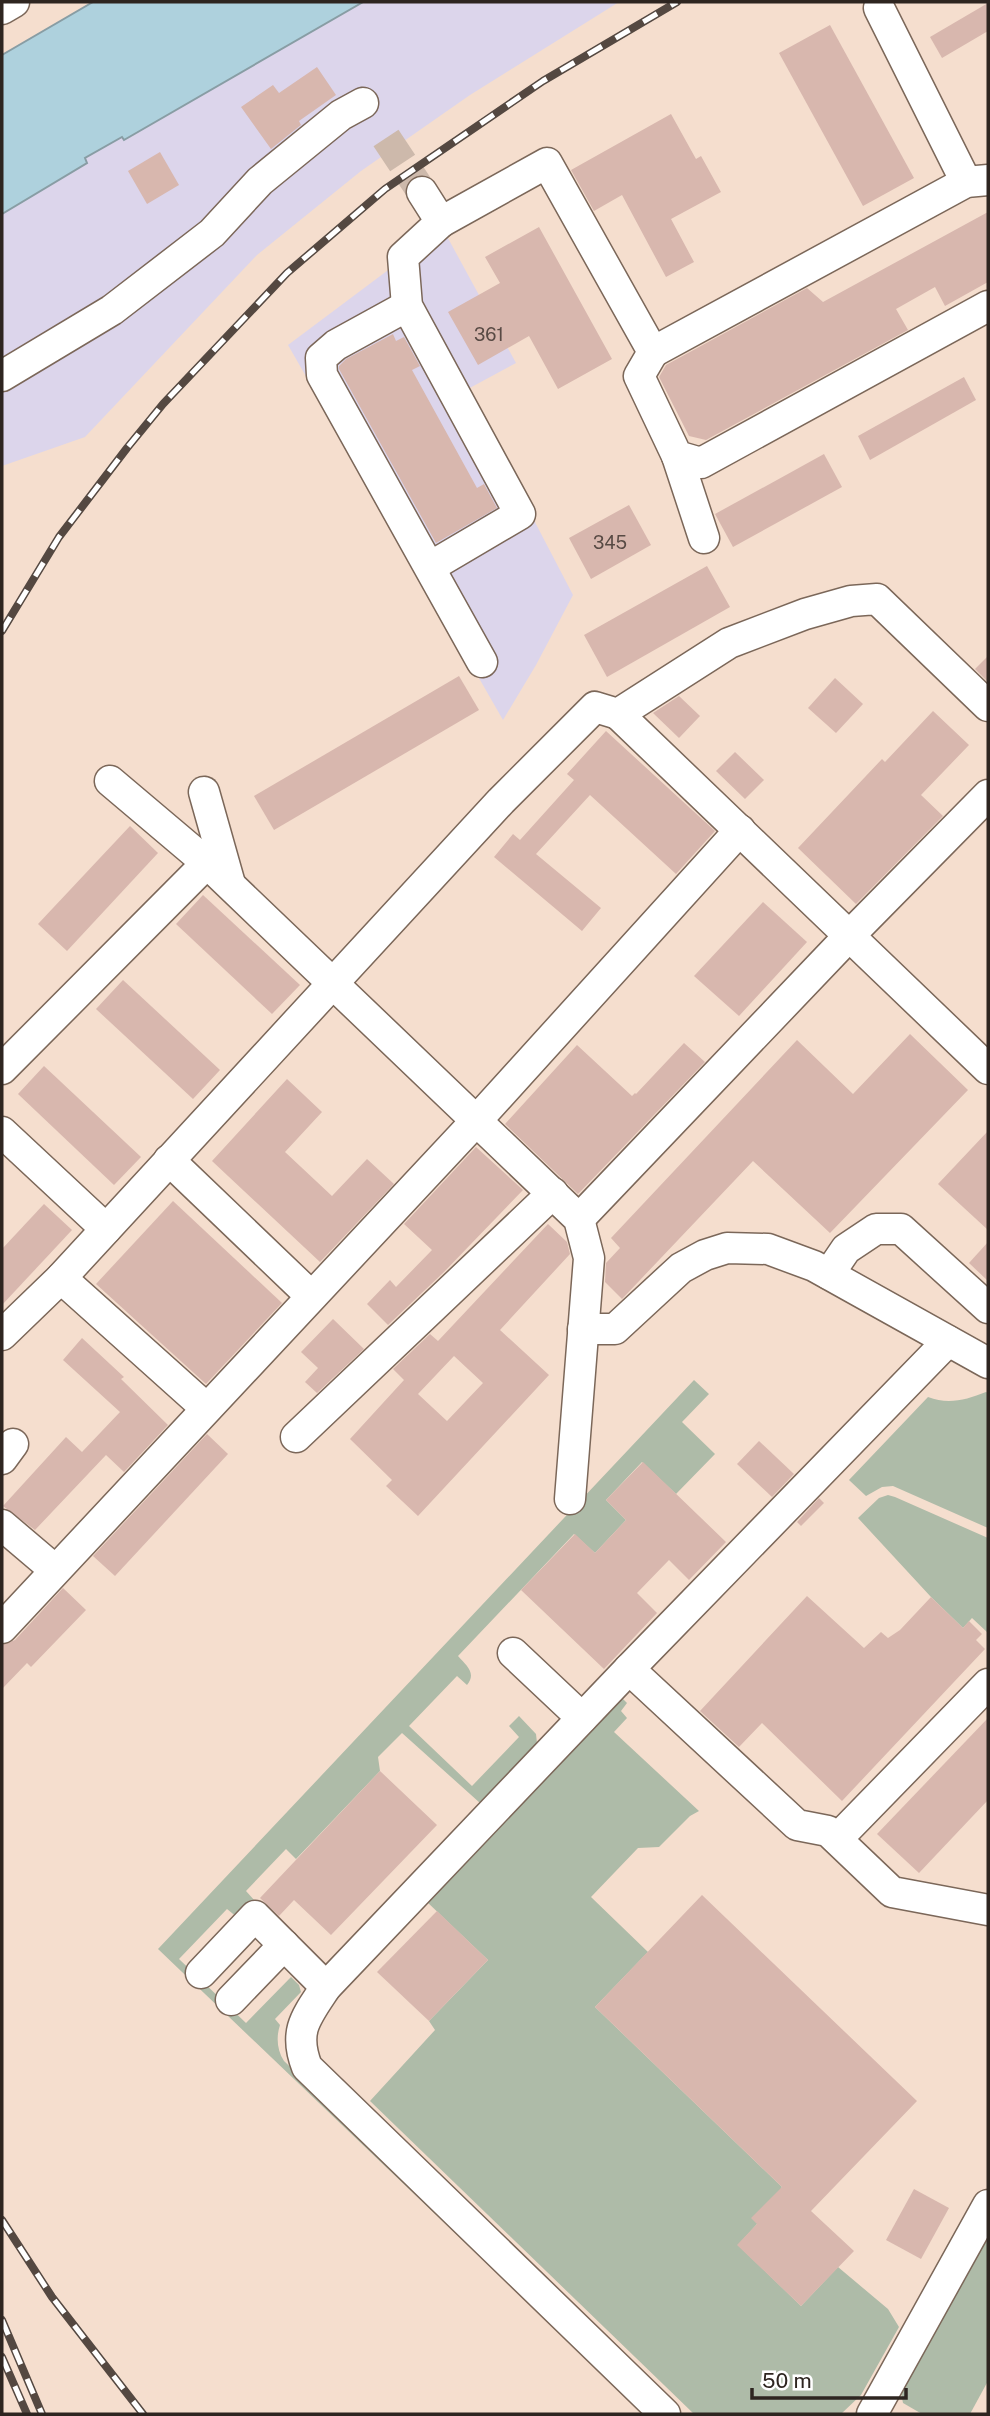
<svg xmlns="http://www.w3.org/2000/svg" width="990" height="2416" font-family="'Public Sans',sans-serif">
<style>
.commercial{fill:#dcd5eb}
.green{fill:#aebba8}
.water{fill:#aed1dd;stroke:#889da4;stroke-width:2}
.building{fill:#d8b7ae;fill-rule:evenodd}
.lines{fill:none;stroke-linecap:round;stroke-linejoin:round}
.minor-tunnel{stroke:#cdb9ab;stroke-width:30;stroke-dasharray:30 15;stroke-linecap:butt}
.minor-casing{stroke:#7b6759;stroke-width:33}
.minor{stroke:#fff;stroke-width:30}
.rail-casing{stroke:#544841;stroke-width:8}
.rail{stroke:#fff;stroke-width:5;stroke-dasharray:16;stroke-linecap:butt}
.labels{text-anchor:middle;dominant-baseline:central;stroke-width:6;stroke-linejoin:round;paint-order:stroke}
.number-label{font-size:18px;fill:#584a44}
</style>
<rect width="100%" height="100%" fill="#f5dece"/>
<!-- commercial -->
<g class="commercial">
<path d="M363,2H619L470,95L361,171L257,255L85,437L2,466V214L87,163L85,158L122,137L125,140Z"/>
<path d="M443,229L516,363L466,390L573,595L536,665L503,720L288,345Z"/>
</g>
<!-- green -->
<g class="green">
<path d="M694,1380L709,1394L682,1422L715,1454L676,1494L642,1462L606,1500L626,1520L595,1553L574,1534L458,1656C466,1665 477,1673 467,1685L457,1676L409,1726L472,1786L519,1737L509,1726L519,1716L536,1734L537,1743L480,1803L402,1733L378,1757L380,1771L296,1859L286,1849L246,1891L255,1901L238,1918L227,1909L179,1959L246,2023L291,1977L299,1985L301,1992L275,2019L280,2025C276,2037 277,2050 284,2061L654,2414H644L158,1949Z"/>
<path d="M986,1392L988,1393V1528L893,1486L882,1487L866,1496L849,1480L928,1397C948,1405 966,1400 986,1392Z"/>
<path d="M888,1495L895,1497L988,1538V1633L972,1618L963,1628L931,1597L858,1518L879,1498Z"/>
<path d="M623,1699L627,1703L621,1711L627,1718L614,1732L699,1811L690,1816L659,1847L638,1848L591,1897L648,1952L595,2007L782,2187L757,2224L738,2245L801,2306L838,2267L888,2309L899,2327L861,2395L841,2414H694L370,2101L435,2030L429,2021L488,1960L426,1901L617,1703Z"/>
<path d="M988,2234V2381L970,2414H922L903,2403L901,2393Z"/>
</g>
<!-- water -->
<path class="water" d="M93,2H363L124,140L122,137L85,158L87,163L2,214V55Z"/>
<!-- building -->
<g class="building">
<path d="M988,3V31L942,58L930,37Z"/>
<path d="M830,25L914,178L863,206L779,53Z"/>
<path d="M317,67L336,95L299,121L301,125L271,149L241,107L273,85L279,93Z"/>
<path d="M671,114L696,159L701,156L721,192L671,219L694,262L666,277L622,195L594,211L571,170Z"/>
<path d="M160,152L179,185L147,204L128,171Z"/>
<path d="M988,212V282L945,306L935,287L896,309L908,330L706,440L689,436L659,377L666,365L807,288L823,302Z"/>
<path d="M539,227L612,359L558,389L529,336L478,365L448,312L500,283L485,257Z"/>
<path d="M393,334L396,341L404,337L420,366L412,370L477,488L484,484L497,508L436,543L339,369V366L346,359Z"/>
<path d="M964,377L976,400L870,460L858,436Z"/>
<path d="M824,454L842,487L733,547L715,514Z"/>
<path d="M629,505L651,545L591,579L569,538Z"/>
<path d="M707,566L730,607L607,677L584,635Z"/>
<path d="M988,656V682L975,669Z"/>
<path d="M459,676L479,710L274,830L254,796Z"/>
<path d="M835,678L863,704L836,733L808,708Z"/>
<path d="M679,696L700,716L679,738L653,713Z"/>
<path d="M933,711L969,745L921,795L943,816L856,904L798,848L882,759L885,762Z"/>
<path d="M606,731L715,831L676,874L590,795L536,854L601,908L582,931L494,857L513,834L520,840L574,780L567,774Z"/>
<path d="M735,752L764,780L745,799L716,771Z"/>
<path d="M130,826L158,853L67,951L38,924Z"/>
<path d="M203,895L300,985L272,1014L176,924Z"/>
<path d="M763,902L807,942L739,1016L694,976Z"/>
<path d="M123,980L220,1070L193,1099L96,1009Z"/>
<path d="M910,1034L968,1090L830,1233L753,1161L622,1299L605,1282L606,1263L620,1248L611,1238L797,1040L853,1094Z"/>
<path d="M684,1043L705,1062L578,1194L505,1124L577,1045L632,1096L635,1093L636,1094Z"/>
<path d="M44,1066L141,1157L114,1185L18,1094Z"/>
<path d="M287,1079L322,1112L285,1152L332,1196L367,1159L394,1184L320,1262L212,1161Z"/>
<path d="M988,1131V1230L938,1184Z"/>
<path d="M476,1147L523,1190L444,1272L388,1325L367,1304L390,1280L396,1287L432,1250L404,1224Z"/>
<path d="M173,1201L282,1303L206,1384L96,1284Z"/>
<path d="M44,1204L72,1230L2,1305V1249Z"/>
<path d="M548,1224L567,1242L570,1254L500,1330L549,1375L418,1516L386,1486L392,1480L350,1439L404,1380L393,1369L430,1334L438,1341ZM454,1356L483,1383L447,1421L418,1394Z"/>
<path d="M988,1242V1281L969,1263Z"/>
<path d="M333,1319L364,1349L317,1393L305,1382L318,1368L301,1352Z"/>
<path d="M82,1338L124,1377L121,1379L168,1425L124,1472L106,1455L35,1530L3,1506L66,1437L82,1452L120,1412L63,1360Z"/>
<path d="M207,1434L228,1454L115,1576L93,1556Z"/>
<path d="M759,1441L794,1474L772,1497L737,1464Z"/>
<path d="M643,1462L726,1542L689,1580L669,1560L637,1593L657,1613L604,1669L521,1590L575,1534L595,1553L626,1520L606,1500Z"/>
<path d="M819,1498L824,1503L801,1526L797,1522Z"/>
<path d="M63,1588L86,1610L31,1667L27,1663L2,1689V1645L15,1640Z"/>
<path d="M807,1596L864,1648L881,1632L888,1638L900,1630L931,1597L963,1628L969,1621L982,1634L976,1640L985,1649L842,1801L762,1723L739,1747L700,1711Z"/>
<path d="M988,1718V1800L919,1873L877,1834Z"/>
<path d="M380,1771L437,1825L331,1935L294,1900L279,1916L260,1898Z"/>
<path d="M702,1895L917,2101L811,2211L854,2251L801,2306L737,2245L757,2224L751,2218L782,2187L595,2007Z"/>
<path d="M437,1911L488,1960L429,2021L377,1972Z"/>
<path d="M914,2189L949,2208L921,2259L886,2240Z"/>
</g>
<g class="lines">
<!-- minor-tunnel -->
<path class="minor-tunnel" d="M386,138L422,192"/>
<defs>
<g id="minor">
<path d="M879,8L966,182"/>
<path d="M2,9L14,2"/>
<path d="M422,192L441,222L403,257L407,306L520,514L430,567"/>
<path d="M441,222L547,163L653,352L639,376L677,456L701,463L988,306"/>
<path d="M407,306L336,345L321,358L322,375L482,662"/>
<path d="M653,352L966,182L988,180"/>
<path d="M2,376L112,310L212,233L260,181L341,115L363,103"/>
<path d="M677,456L704,538"/>
<path d="M618,714L988,1069"/>
<path d="M110,781L207,863L579,1219L589,1258L570,1499"/>
<path d="M204,792L230,884"/>
<path d="M2,1069L207,863"/>
<path d="M2,1132L106,1229"/>
<path d="M169,1160L311,1296"/>
<path d="M579,1219L850,935L988,795"/>
<path d="M829,1274L846,1249L876,1229H901L988,1308"/>
<path d="M61,1278L206,1408"/>
<path d="M583,1329H615L681,1268L705,1255L727,1248L768,1249L814,1266L988,1363"/>
<path d="M2,1335L61,1278L501,801L595,707L618,714L729,643L805,614L851,601L877,599L988,706"/>
<path d="M296,1437L553,1193"/>
<path d="M2,1459L13,1444"/>
<path d="M2,1525L55,1570"/>
<path d="M2,1628L477,1120L740,830"/>
<path d="M513,1653L582,1718"/>
<path d="M629,1669L797,1825L828,1831L892,1892L988,1910"/>
<path d="M837,1839L988,1684"/>
<path d="M201,1973L255,1916L326,1987"/>
<path d="M231,2000L284,1945"/>
<path d="M665,2414L307,2067C293,2031 306,2017 326,1987L629,1669L948,1341"/>
<path d="M872,2414L988,2205"/>
</g>
</defs>
<!-- minor casing -->
<use href="#minor" class="minor-casing"/>
<!-- minor -->
<use href="#minor" class="minor"/>
<defs>
<g id="rail">
<path d="M2,631L59,537L127,448L163,404L287,273L385,189L543,81L677,2"/>
<path d="M2,2220L52,2297L143,2414"/>
<path d="M2,2320L42,2414"/>
<path d="M2,2357L27,2414"/>
</g>
</defs>
<!-- rail casing -->
<use href="#rail" class="rail-casing"/>
<!-- rail -->
<use href="#rail" class="rail"/>
</g>
<g class="labels">
<!-- number labels -->
<g class="number-label">
<text x="489" y="334">361</text>
<text x="610" y="542">345</text>
</g>
</g>
<!-- border -->
<rect width="990" height="2416" fill="none" stroke="#2e2520" stroke-width="7"/>
<!-- scale -->
<path d="M752 2388v10h154v-10" fill="none" stroke="#2e2520" stroke-width="3.5"/>
<text x="762" y="2388" font-size="21" fill="#2e2520" stroke="#ffffff" stroke-width="5" paint-order="stroke">50 m</text>
</svg>
